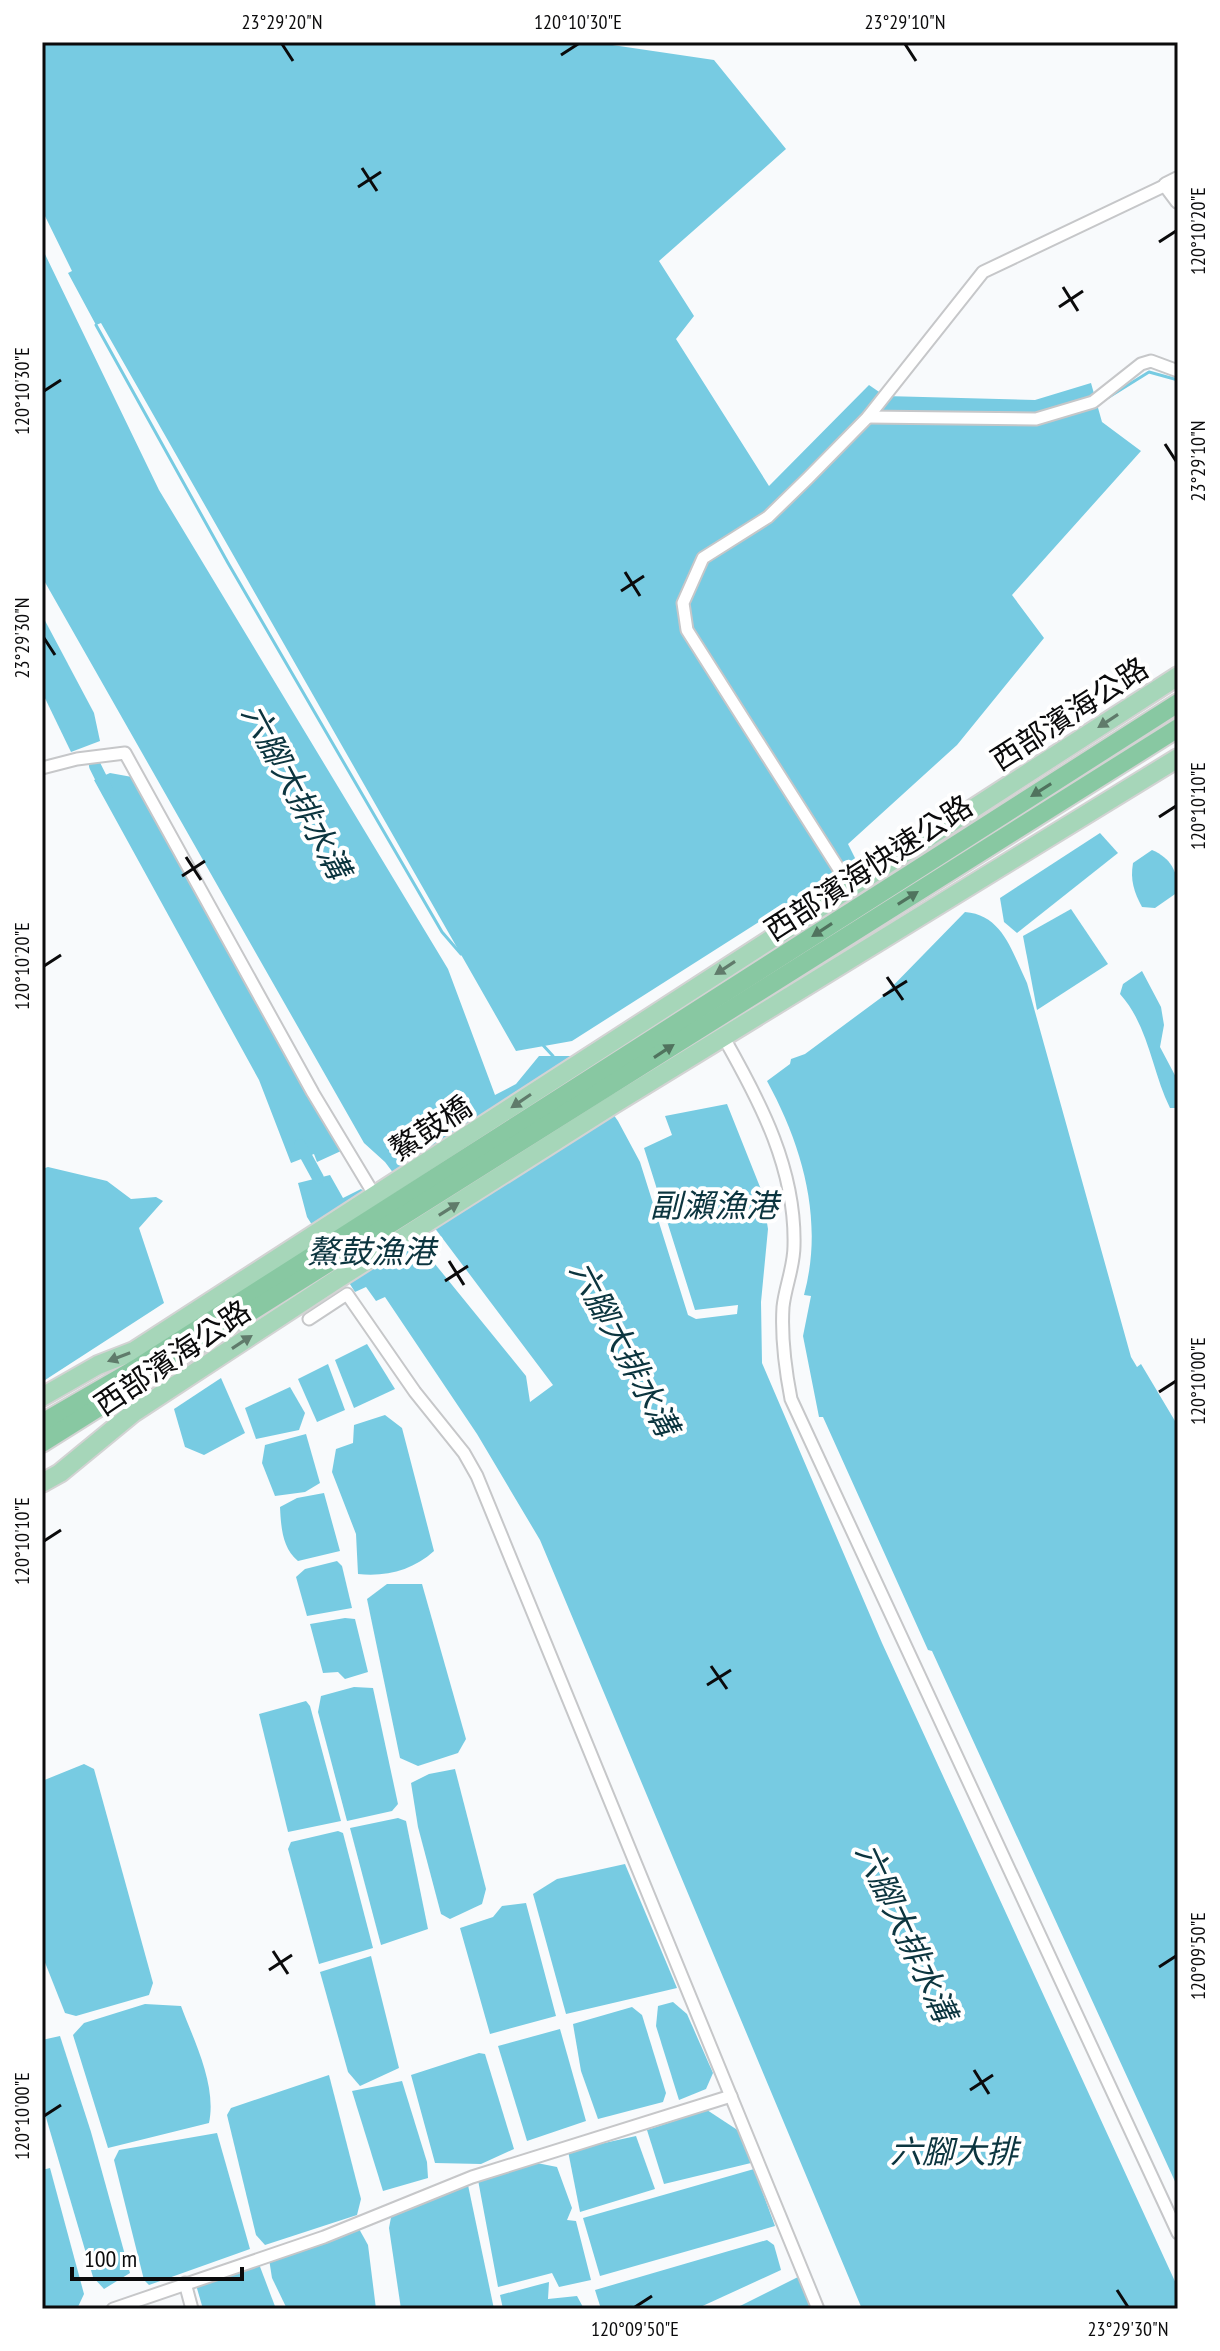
<svg xmlns="http://www.w3.org/2000/svg" width="1220" height="2351" font-family="'PT Sans Narrow','Noto Sans TC',sans-serif">
<style>
.water{fill:#77cbe2}
.lines{fill:none;stroke-linecap:round;stroke-linejoin:round}
.stream{stroke:#77cbe2;stroke-width:3}
.canal{stroke:#77cbe2;stroke-width:12}
.minor-casing{stroke:#c6c7c9;stroke-width:15}
.tertiary-casing{stroke:#c6c7c9;stroke-width:18}
.primary-casing{stroke:#d3d3d3;stroke-width:22}
.trunk-casing{stroke:#d3d3d3;stroke-width:22}
.minor{stroke:#fff;stroke-width:11}
.tertiary{stroke:#fff;stroke-width:14}
.primary{stroke:#a6d6b9;stroke-width:18}
.trunk{stroke:#88c8a2;stroke-width:18}
.oneway{fill:#607b6b}
.oneway2{fill:#50735e}
.ticks{fill:none;stroke:#0b0b0c;stroke-width:3}
.labels{text-anchor:middle;dominant-baseline:central;stroke-width:8;stroke-linejoin:round;paint-order:stroke}
.street-label{font-size:30px;fill:#0b0b0c;stroke:#fff}
.water-label{font-size:32px;font-style:italic;fill:#0c353f;stroke:#fff}
.neatline{fill:none;stroke:#0b0b0c;stroke-width:3}
.ticks-label{font-size:20px;text-anchor:middle;fill:#0b0b0c}
</style>
<rect width="100%" height="100%" fill="#f8fafc"/>
<!-- water -->
<g class="water">
<path d="M42,42H592L714,60L786,149L659,261L694,316L676,339L769,486L869,385L885,396L1035,400L1091,383L1102,422L1141,451L1012,595L1044,638L957,745L848,844L856,860L572,1041L516,1051L101,323L96,325L68,273L72,271L42,210Z"/>
<path d="M42,248L159,490L448,969L495,1095L516,1084L539,1056H572L618,1121L640,1162L688,1315L696,1319L737,1314L738,1305L695,1310L644,1148L672,1135L665,1116L727,1104L762,1192L768,1229L761,1302L762,1363L882,1643L1178,2288V2309H862L540,1540L477,1434L385,1297L376,1301L366,1287L355,1292L307,1217L298,1183L330,1175L343,1198L361,1189L422,1248L526,1376L530,1402L553,1385L385,1162L364,1143L42,577Z"/>
<path d="M42,615L94,713L100,741L71,752L42,692Z"/>
<path d="M110,773L132,777L341,1151L317,1162L314,1154L291,1163L259,1080L94,780Z"/>
<path d="M1100,833L1118,853L1017,933L1004,922L1000,898Z"/>
<path d="M1152,850C1171,858 1178,872 1178,892L1155,908L1142,907C1134,892 1130,880 1133,863Z"/>
<path d="M1071,909L1108,964L1037,1010L1023,936Z"/>
<path d="M965,912C1003,915 1012,952 1027,983L1131,1357L1137,1367L1141,1364L1178,1426V2188L932,1651L928,1650L823,1417H819L803,1336L811,1296L804,1295C824,1221 803,1147 767,1081L790,1064L791,1059L805,1054L882,997Z"/>
<path d="M1142,971L1161,1007L1164,1025L1160,1047L1178,1081V1108H1170C1152,1072 1149,1026 1120,994L1123,984Z"/>
<path d="M48,1167L107,1181L131,1199L156,1197L163,1201L139,1228L164,1303L42,1382V1169Z"/>
<path d="M367,1344L395,1389L354,1408L335,1360Z"/>
<path d="M328,1364L345,1410L317,1422L298,1379Z"/>
<path d="M221,1378L245,1433L204,1455L185,1447L174,1409Z"/>
<path d="M290,1387L305,1413L299,1430L256,1439L245,1408Z"/>
<path d="M385,1415L402,1428L434,1551C413,1570 387,1577 358,1574L356,1534L332,1472L336,1449L353,1443L354,1425Z"/>
<path d="M306,1434L320,1483L305,1492L275,1496L262,1463L265,1445Z"/>
<path d="M324,1493L340,1551L298,1561C282,1548 281,1526 280,1507L297,1498Z"/>
<path d="M337,1561L342,1566L352,1608L307,1616L296,1577L305,1569Z"/>
<path d="M387,1584H422L466,1739L458,1753L418,1766L400,1758L367,1599Z"/>
<path d="M345,1618L355,1619L368,1672L345,1679L338,1672L323,1673L310,1624Z"/>
<path d="M354,1687L373,1688L398,1804L392,1811L347,1821L318,1712L321,1696Z"/>
<path d="M306,1701L310,1706L341,1821L288,1832L259,1714Z"/>
<path d="M84,1764L94,1769L153,1983L149,1995L76,2016L65,2013L42,1955V1781Z"/>
<path d="M455,1769L486,1889L482,1904L450,1919L441,1914L418,1827L411,1783L429,1774Z"/>
<path d="M398,1818L406,1821L428,1929L381,1945L350,1828Z"/>
<path d="M338,1831L343,1833L373,1948L319,1964L288,1849L291,1842Z"/>
<path d="M625,1864L677,1988L566,2014L533,1894L557,1879Z"/>
<path d="M526,1903L556,2016L490,2034L460,1928L493,1917L502,1906Z"/>
<path d="M371,1956L399,2068L360,2086L348,2072L320,1972Z"/>
<path d="M673,2002L687,2014L713,2073L706,2089L679,2100L656,2026L658,2006Z"/>
<path d="M145,2004L181,2006C194,2041 217,2085 209,2123L108,2148L73,2035L84,2023Z"/>
<path d="M632,2007L642,2015L666,2093L663,2102L598,2119L581,2071L573,2024Z"/>
<path d="M560,2029L586,2121L527,2141L498,2046Z"/>
<path d="M60,2036L91,2132L130,2273L104,2289L93,2277L42,2104V2040Z"/>
<path d="M479,2053L485,2054L514,2149L481,2164L435,2163L411,2075Z"/>
<path d="M329,2075L361,2199L357,2215L265,2245L256,2235L227,2115L231,2108Z"/>
<path d="M402,2081L427,2162L428,2178L383,2191L352,2091Z"/>
<path d="M707,2110L739,2131L751,2163L664,2184L647,2130Z"/>
<path d="M217,2133L250,2249L149,2285L144,2280L114,2160L119,2150Z"/>
<path d="M636,2136L655,2189L580,2212L568,2151Z"/>
<path d="M532,2162L557,2167L572,2208L567,2220L576,2221L591,2280L559,2287L552,2273L498,2287L478,2180Z"/>
<path d="M50,2168L84,2294L77,2309H42V2170Z"/>
<path d="M754,2169L775,2226L600,2276L583,2218Z"/>
<path d="M468,2185L494,2309H401L389,2228L392,2212Z"/>
<path d="M358,2227L368,2245L376,2309H287L272,2278L269,2259Z"/>
<path d="M767,2240L774,2245L781,2270L696,2309H601L595,2290Z"/>
<path d="M259,2264L276,2309H203L196,2285Z"/>
<path d="M798,2277L812,2309H734Z"/>
<path d="M549,2282L548,2299L577,2296L584,2309H503L500,2295Z"/>
</g>
<g class="lines">
<!-- stream -->
<g class="stream">
<path d="M96,325L228,563L442,932L461,954"/>
<path d="M1096,405L1149,372L1178,380"/>
<path d="M541,1043L553,1056"/>
</g>
<!-- canal -->
<g class="canal">
<path d="M95,766L108,792"/>
<path d="M300,1145L318,1178"/>
</g>
<defs>
<g id="minor">
<path d="M868,417L1036,419L1093,402L1141,364L1151,361L1178,371"/>
<path d="M42,768L77,759L125,753L313,1093L375,1196"/>
<path d="M851,888L687,630L683,603L703,558L768,517L808,478L868,417L983,272L1166,185"/>
<path d="M724,1038C761,1103 796,1170 794,1246C794,1267 785,1287 783,1307C781,1339 785,1368 791,1399L1178,2233"/>
<path d="M309,1319L347,1294L415,1392L464,1453L477,1476L818,2309"/>
<path d="M185,2283L192,2309"/>
<path d="M113,2309L324,2237L472,2177L731,2096"/>
</g>
<path id="tertiary" d="M1178,179L1166,185L1178,201"/>
<g id="primary">
<path d="M42,1397L98,1365L134,1351L1178,676"/>
<path d="M42,1483L60,1473L133,1413L336,1280L614,1104L1178,758"/>
</g>
<g id="trunk">
<path d="M42,1423L137,1368L1178,703"/>
<path d="M42,1443L1178,728"/>
</g>
</defs>
<!-- minor casing -->
<use href="#minor" class="minor-casing"/>
<!-- tertiary casing -->
<use href="#tertiary" class="tertiary-casing"/>
<!-- primary casing -->
<use href="#primary" class="primary-casing"/>
<!-- trunk casing -->
<use href="#trunk" class="trunk-casing"/>
<!-- minor -->
<use href="#minor" class="minor"/>
<!-- tertiary -->
<use href="#tertiary" class="tertiary"/>
<!-- primary -->
<use href="#primary" class="primary"/>
<!-- trunk -->
<use href="#trunk" class="trunk"/>
</g>
<!-- one-way arrows -->
<defs><path id="oneway-solid" d="M-6-.8H1V-3.2L6.5 0L1 3.2V.8H-6Z" transform="scale(2)"/></defs>
<g class="oneway">
<use href="#oneway-solid" transform="translate(1108 721) rotate(147)"/>
<use href="#oneway-solid" transform="translate(725 968) rotate(147)"/>
<use href="#oneway-solid" transform="translate(521 1101) rotate(146)"/>
<use href="#oneway-solid" transform="translate(449 1209) rotate(-32)"/>
<use href="#oneway-solid" transform="translate(242 1342) rotate(-33)"/>
<use href="#oneway-solid" transform="translate(119 1357) rotate(159)"/>
</g>
<g class="oneway2">
<use href="#oneway-solid" transform="translate(1041 790) rotate(148)"/>
<use href="#oneway-solid" transform="translate(908 898) rotate(-32)"/>
<use href="#oneway-solid" transform="translate(822 930) rotate(147)"/>
<use href="#oneway-solid" transform="translate(664 1051) rotate(-33)"/>
</g>
<!-- ticks -->
<path class="ticks" d="M282,44L293,61M905,44L916,61M561,55L578,44M362,168L377,191M358,187L381,172M1159,242L1176,231M1063,287L1078,311M1059,307L1083,291M44,391L61,380M1165,444L1176,461M625,572L640,596M621,591L644,576M44,638L55,655M1159,817L1176,806M186,857L201,880M182,876L205,861M44,966L61,955M887,977L903,1000M883,996L907,981M449,1261L464,1285M445,1281L468,1266M1159,1392L1176,1381M44,1541L61,1530M711,1666L727,1689M707,1685L731,1670M273,1951L288,1974M1159,1967L1176,1956M269,1970L292,1955M974,2070L989,2094M970,2090L993,2075M44,2116L61,2105M1117,2290L1128,2307M635,2307L652,2296"/>
<g class="labels">
<!-- street labels -->
<g class="street-label">
<text transform="translate(1069 713) rotate(-33)">西部濱海公路</text>
<text transform="translate(868 867) rotate(-33)">西部濱海快速公路</text>
<text transform="translate(430 1127) rotate(-33)">鰲鼓橋</text>
<text transform="translate(172 1357) rotate(-34)">西部濱海公路</text>
</g>
<!-- water labels -->
<g class="water-label">
<text transform="translate(297 791) rotate(62)">六腳大排水溝</text>
<text x="714" y="1205">副瀨漁港</text>
<text x="371" y="1251">鰲鼓漁港</text>
<text transform="translate(625 1348) rotate(62)">六腳大排水溝</text>
<text transform="translate(907 1932) rotate(65)">六腳大排水溝</text>
<text x="954" y="2151">六腳大排</text>
</g>
</g>
<!-- border -->
<rect width="1220" height="2351" fill="none" stroke="#ffffff" stroke-width="88"/>
<!-- scale -->
<path d="M72 2267v12h170v-12" fill="none" stroke="#0b0b0c" stroke-width="4"/>
<text x="84" y="2267" font-size="24" fill="#0b0b0c" stroke="#ffffff" stroke-width="6" paint-order="stroke">100 m</text>
<rect x="44" y="44" width="1132" height="2263" class="neatline"/>
<g class="ticks-label">
<text x="282" y="29">23°29'20"N</text>
<text x="578" y="29">120°10'30"E</text>
<text x="905" y="29">23°29'10"N</text>
<text transform="translate(1198 231) rotate(-90)" y="7">120°10'20"E</text>
<text transform="translate(22 391) rotate(-90)" y="7">120°10'30"E</text>
<text transform="translate(1198 461) rotate(-90)" y="7">23°29'10"N</text>
<text transform="translate(22 638) rotate(-90)" y="7">23°29'30"N</text>
<text transform="translate(1198 806) rotate(-90)" y="7">120°10'10"E</text>
<text transform="translate(22 966) rotate(-90)" y="7">120°10'20"E</text>
<text transform="translate(1198 1381) rotate(-90)" y="7">120°10'00"E</text>
<text transform="translate(22 1541) rotate(-90)" y="7">120°10'10"E</text>
<text transform="translate(1198 1956) rotate(-90)" y="7">120°09'50"E</text>
<text transform="translate(22 2116) rotate(-90)" y="7">120°10'00"E</text>
<text x="635" y="2336">120°09'50"E</text>
<text x="1128" y="2336">23°29'30"N</text>
</g>
</svg>
